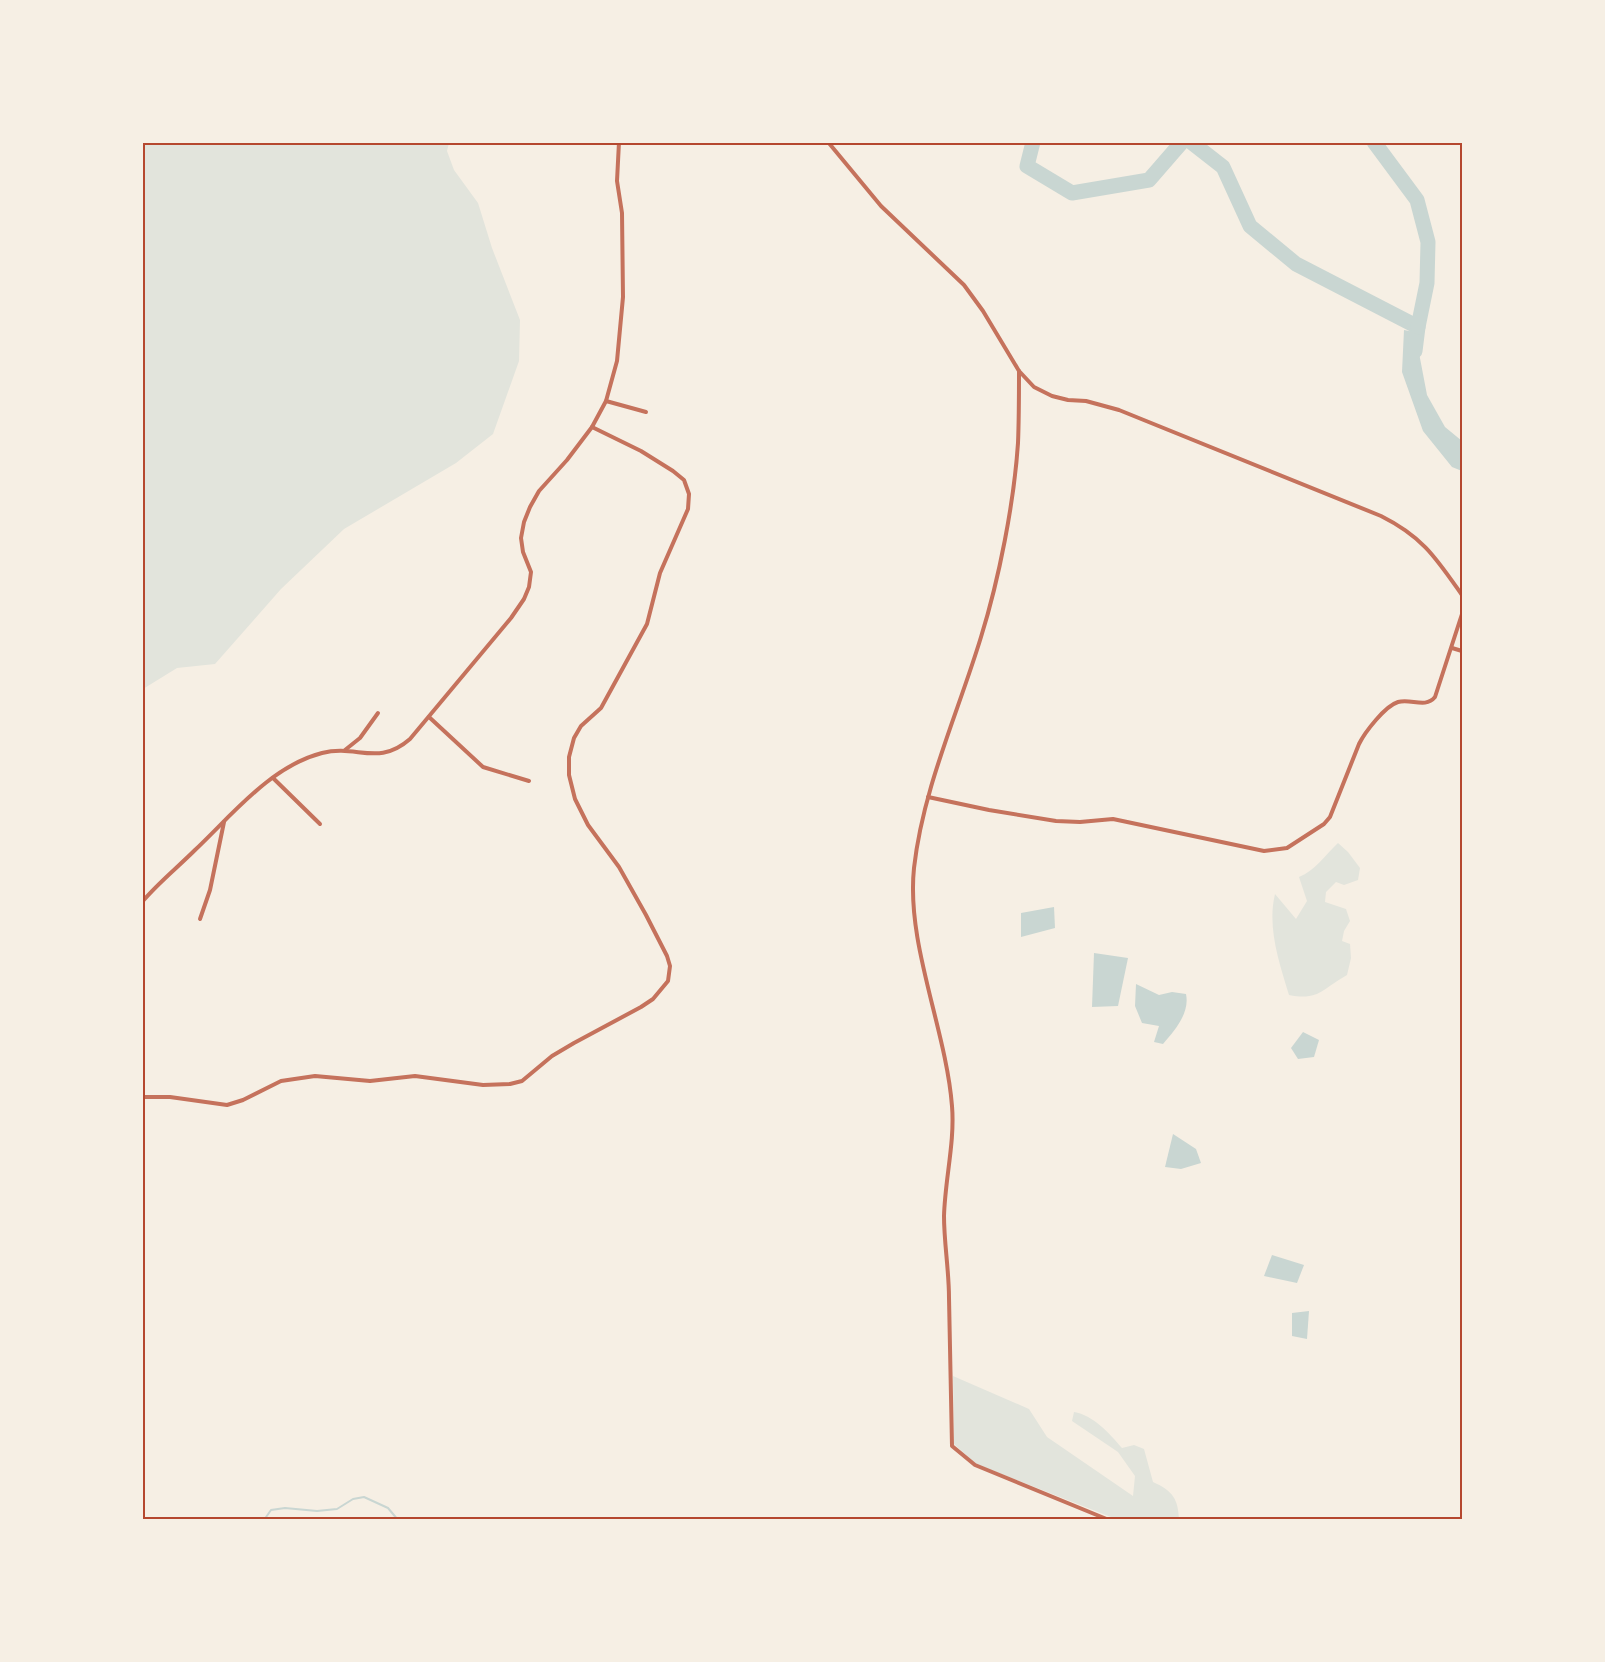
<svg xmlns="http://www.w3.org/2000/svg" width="1605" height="1662" font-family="Rubik,sans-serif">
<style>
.green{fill:#e2e4dc}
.water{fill:#c9d6d2}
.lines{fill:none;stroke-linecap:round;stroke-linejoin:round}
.stream{stroke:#c9d6d2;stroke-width:2}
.river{stroke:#c9d6d2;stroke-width:15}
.minor{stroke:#c5725c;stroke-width:4}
.neatline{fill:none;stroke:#b5482f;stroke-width:2}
</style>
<rect width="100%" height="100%" fill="#f6efe4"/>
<!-- green -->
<g class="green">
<path d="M143,142L449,143L447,151L454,170L478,203L492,248L520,320L519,361L493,434L456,463L344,529L281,589L215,664L177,668L143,689Z"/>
<path d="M1338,843L1348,852L1360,868L1358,880L1344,885L1336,882L1326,892L1325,902L1346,909L1350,921L1344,931L1342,941L1350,944L1351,958L1347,975C1322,989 1319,1001 1289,995C1279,962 1267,927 1275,894L1296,919L1307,901L1299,877C1315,871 1325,855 1338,843Z"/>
<path d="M953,1376L1029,1409L1047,1437L1133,1496L1135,1476L1118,1452L1072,1421L1074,1412C1093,1415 1109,1433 1122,1448L1134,1445L1144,1449L1153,1482C1173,1491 1178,1499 1179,1519H1116L976,1464L954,1444Z"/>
</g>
<!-- water -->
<g class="water">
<path d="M1404,330L1424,334L1419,353L1427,395L1445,427L1462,441V471L1452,467L1423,431L1402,372Z"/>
<path d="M1054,907L1055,928L1021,937V913Z"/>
<path d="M1094,953L1128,958L1118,1006L1092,1007Z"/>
<path d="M1136,984L1159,995L1172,992L1186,994C1190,1013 1175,1030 1163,1044L1154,1042L1159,1026L1142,1023L1135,1006Z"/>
<path d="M1303,1032L1319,1040L1314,1057L1298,1059L1291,1048Z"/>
<path d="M1173,1134L1196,1149L1201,1163L1181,1169L1165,1167Z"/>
<path d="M1272,1255L1304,1265L1297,1283L1264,1276Z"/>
<path d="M1309,1311L1307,1339L1292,1336V1313Z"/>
</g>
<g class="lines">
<!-- stream -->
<path class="stream" d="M264,1520L271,1510L285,1508L317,1511L337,1509L353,1499L364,1497L388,1508L398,1520"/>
<!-- river -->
<g class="river">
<path d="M1033,142L1027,166L1072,193L1149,180L1182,142"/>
<path d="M1191,142L1223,167L1250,226L1296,264L1418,327L1415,351"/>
<path d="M1374,142L1417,200L1428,242L1427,283L1418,327"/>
</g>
<!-- minor -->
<g class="minor">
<path d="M828,142L881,206L964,285L983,311L1019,371L1034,387L1052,396L1068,400L1086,401L1119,410L1381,516C1423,537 1436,558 1462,595"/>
<path d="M1019,371C1019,395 1019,419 1018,443C1014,503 999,579 981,637C958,713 923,788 914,868C906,944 946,1029 952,1106C955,1142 945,1179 944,1216C944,1243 949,1270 949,1298C950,1347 951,1397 952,1446L975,1465L1109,1520"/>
<path d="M606,401L646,412"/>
<path d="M1452,648L1462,651"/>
<path d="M429,717L483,767L529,781"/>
<path d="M345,750L360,738L378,713"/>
<path d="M273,778L320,824"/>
<path d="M928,797L989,810L1056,821L1080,822L1113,819L1264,851L1287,848L1324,824L1330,817L1359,744C1365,732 1385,706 1398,702C1411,698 1425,709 1435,697L1462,614"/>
<path d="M142,902C158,883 178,867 195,850C232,815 271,766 322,753C357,744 378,767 410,739L511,618L524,599L529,587L531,572L523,552L521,538L524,522L530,507L539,491L567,460L592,427L606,401L617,361L623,297L622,213L617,181L619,142"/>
<path d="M200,919L210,890L224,822"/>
<path d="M142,1097H170L227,1105L243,1100L281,1081L315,1076L370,1081L415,1076L483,1085L510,1084L522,1081L552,1056L574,1043L641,1007L653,999L668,981L670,966L667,956L646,915L619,867L588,825L575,799L569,775V757L574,738L581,726L601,708L647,624L660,573L688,509L689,494L684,480L673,471L641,451L592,427"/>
</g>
</g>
<!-- border -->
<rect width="1605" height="1662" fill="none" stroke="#f6efe4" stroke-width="288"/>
<rect x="144" y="144" width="1317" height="1374" class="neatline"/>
</svg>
